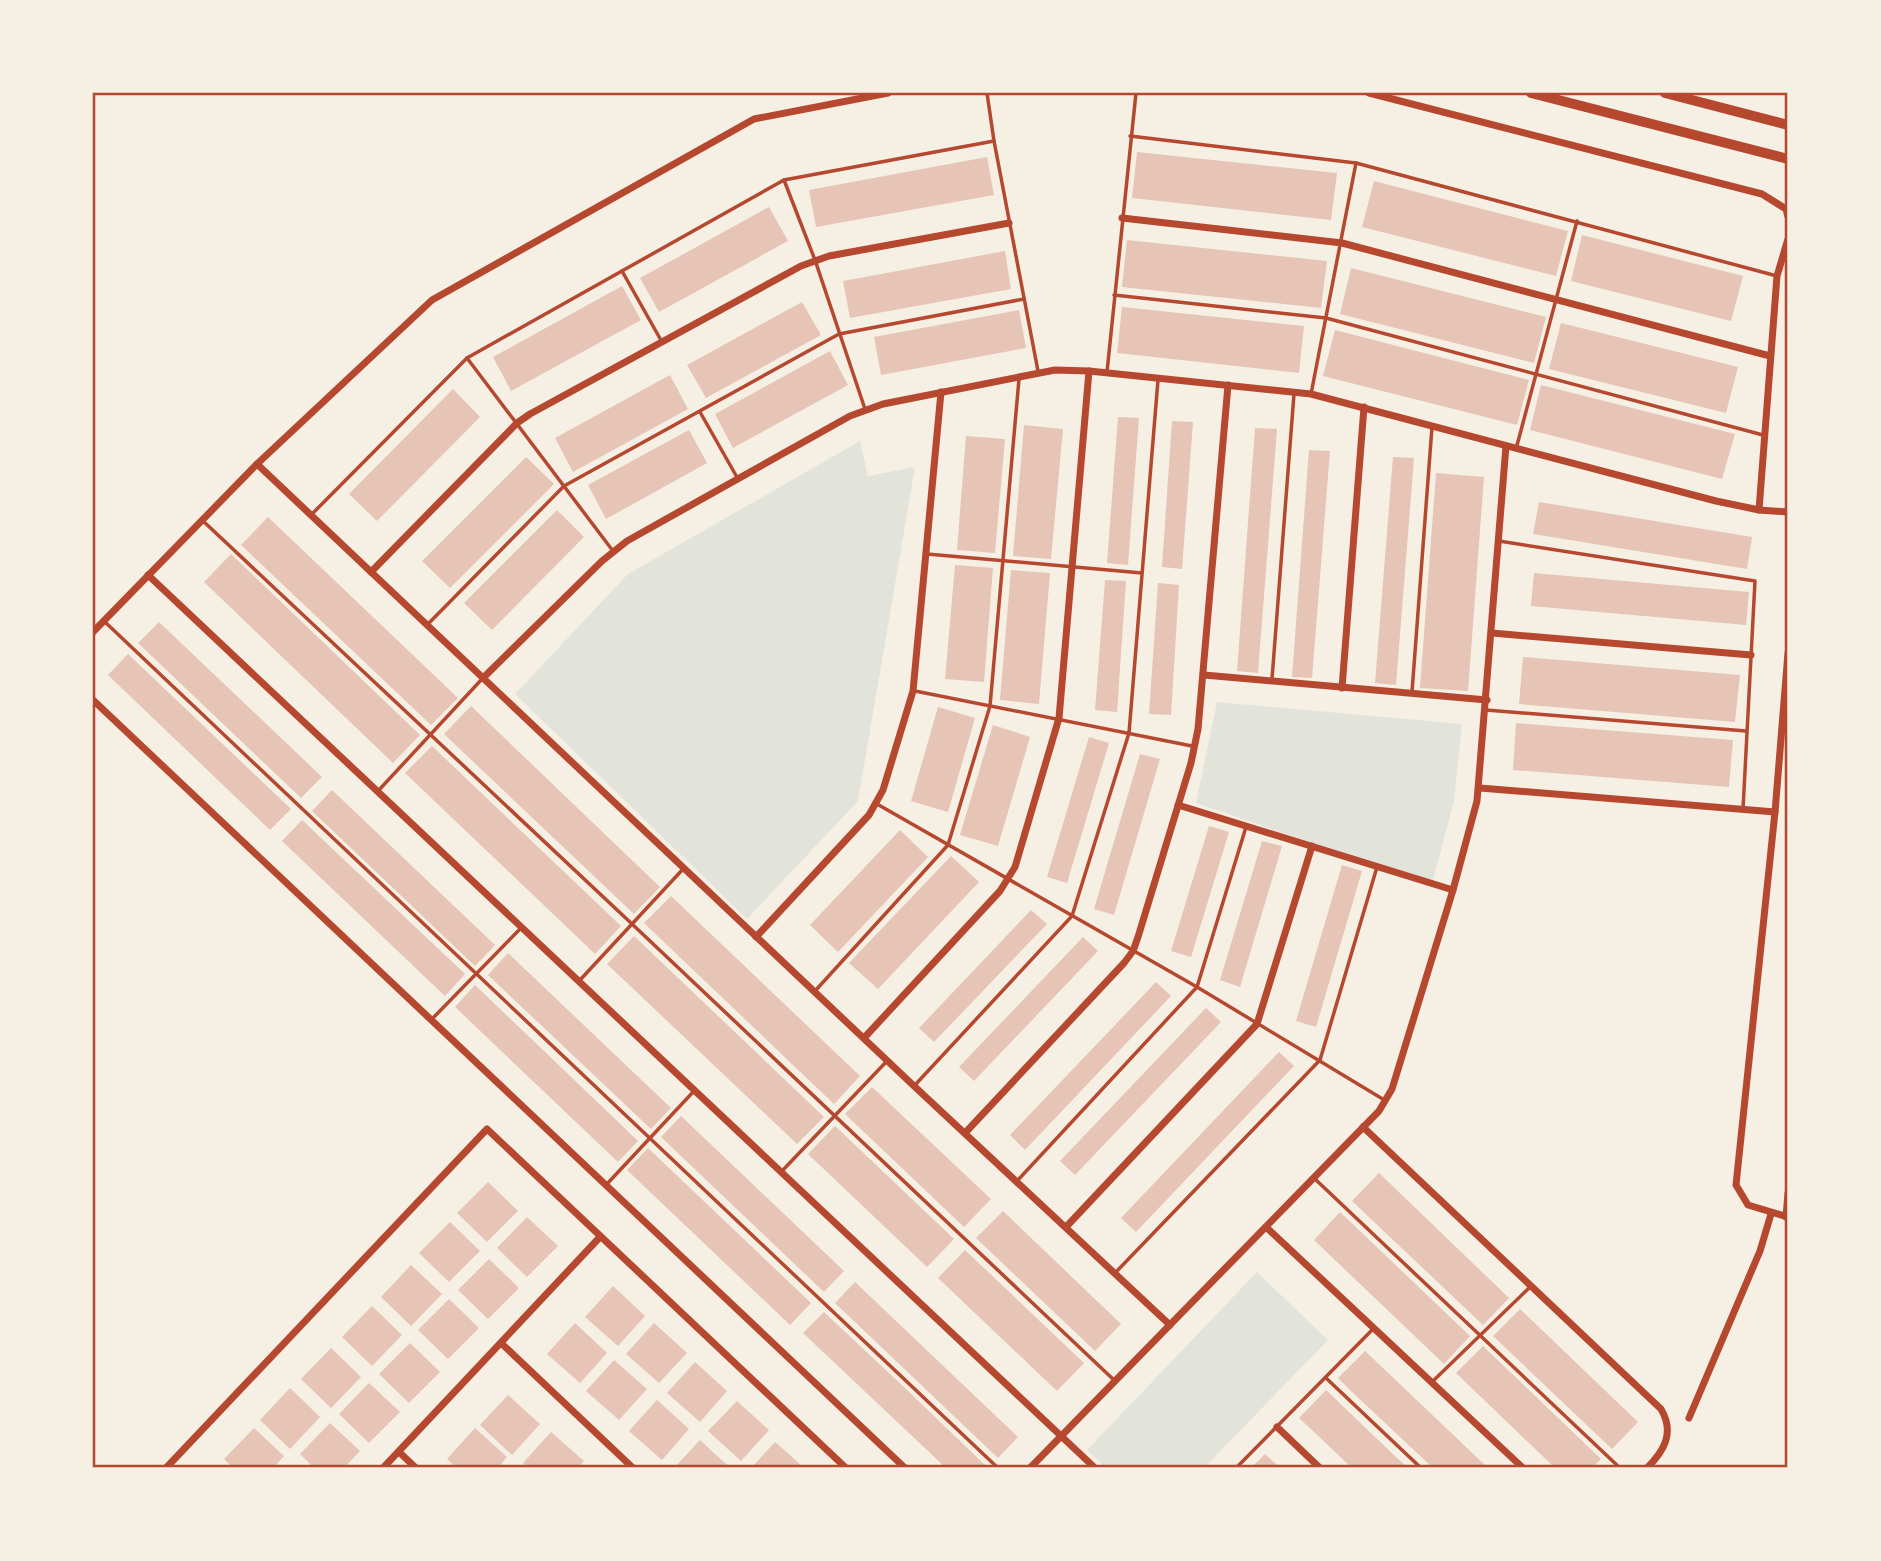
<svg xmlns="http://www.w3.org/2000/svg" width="1881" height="1561" font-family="Manrope,sans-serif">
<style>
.green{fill:#e2e4dc}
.building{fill:#e6c5b7}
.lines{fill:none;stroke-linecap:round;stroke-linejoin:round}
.service{stroke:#b5482f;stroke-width:3.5}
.minor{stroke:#b5482f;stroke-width:7}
.secondary{stroke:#b5482f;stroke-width:10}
.neatline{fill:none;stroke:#b5482f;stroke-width:2.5}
</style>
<rect width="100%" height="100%" fill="#f6efe4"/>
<!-- green -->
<g class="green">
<path d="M860,441L868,476L915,467L858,801L747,919L515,694L628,574Z"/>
<path d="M1217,702L1462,724L1454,801L1432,884L1196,803Z"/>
<path d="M1257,1272L1328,1340L1204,1468H1106L1087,1450Z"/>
</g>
<!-- building -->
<g class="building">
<path d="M1137,152L1337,173L1331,220L1132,198Z"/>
<path d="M987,157L994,195L816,227L809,190Z"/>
<path d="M1374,181L1568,231L1556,276L1362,227Z"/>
<path d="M769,207L788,241L659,312L640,278Z"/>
<path d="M1582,235L1743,276L1731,321L1571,281Z"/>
<path d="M1127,240L1327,261L1321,308L1122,287Z"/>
<path d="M1005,251L1011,289L850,318L843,281Z"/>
<path d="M1351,268L1546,317L1534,363L1340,314Z"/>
<path d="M622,286L641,320L511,391L493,357Z"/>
<path d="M802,302L821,335L706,398L687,365Z"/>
<path d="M1122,307L1304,326L1299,373L1117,353Z"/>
<path d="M1019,310L1026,348L881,375L874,337Z"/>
<path d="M1561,323L1738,367L1726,413L1549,369Z"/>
<path d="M1335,330L1529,380L1517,425L1323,376Z"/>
<path d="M830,351L848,385L733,448L715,414Z"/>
<path d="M670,375L688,409L573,472L555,438Z"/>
<path d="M1541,385L1735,434L1722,479L1530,430Z"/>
<path d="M453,389L480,417L377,521L349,494Z"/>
<path d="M1118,417L1139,418L1128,565L1107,563Z"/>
<path d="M1172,421L1193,422L1182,569L1162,567Z"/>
<path d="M1024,425L1063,429L1051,559L1013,556Z"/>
<path d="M1255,428L1277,429L1258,673L1237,671Z"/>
<path d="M689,430L707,463L606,519L588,485Z"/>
<path d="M966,436L1005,439L995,553L957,550Z"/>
<path d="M1309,450L1330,451L1312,678L1292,677Z"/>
<path d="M526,457L554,484L450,588L422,561Z"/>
<path d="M1393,457L1414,458L1396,685L1375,683Z"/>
<path d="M1436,473L1484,477L1468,691L1420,688Z"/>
<path d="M1539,502L1752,537L1747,569L1533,534Z"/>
<path d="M557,510L584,537L492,630L464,603Z"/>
<path d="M268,517L458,698L431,725L241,545Z"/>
<path d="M231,554L420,735L393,763L204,582Z"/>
<path d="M955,565L993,568L984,682L945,679Z"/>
<path d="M1011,570L1050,573L1039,704L1000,700Z"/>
<path d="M1534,573L1749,592L1746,625L1531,606Z"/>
<path d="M1105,580L1126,581L1117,712L1095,710Z"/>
<path d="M1158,583L1179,585L1171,715L1149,714Z"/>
<path d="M159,622L322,777L301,798L138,643Z"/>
<path d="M128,654L291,809L270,830L108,675Z"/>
<path d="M1523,657L1740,675L1735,722L1519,704Z"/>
<path d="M471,706L660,887L634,914L444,734Z"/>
<path d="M938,707L975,718L948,812L911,801Z"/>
<path d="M1516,723L1733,740L1729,787L1513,770Z"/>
<path d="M993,725L1030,737L998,846L960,835Z"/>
<path d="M1089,737L1109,743L1067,883L1047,877Z"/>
<path d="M432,746L621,926L595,954L405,773Z"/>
<path d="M1140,754L1160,759L1114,915L1094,909Z"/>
<path d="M332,790L495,945L475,966L312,811Z"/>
<path d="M302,820L465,974L445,996L282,841Z"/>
<path d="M1209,826L1229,832L1191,957L1171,951Z"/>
<path d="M900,830L928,857L838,952L810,925Z"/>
<path d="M1262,841L1282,846L1240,987L1220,980Z"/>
<path d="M951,856L979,882L878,989L849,963Z"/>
<path d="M1342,865L1362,871L1316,1027L1296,1021Z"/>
<path d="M671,896L860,1076L834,1104L644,923Z"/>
<path d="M1031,910L1047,924L934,1042L919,1028Z"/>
<path d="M634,936L824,1117L797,1144L607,964Z"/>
<path d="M1083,937L1098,951L974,1081L959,1067Z"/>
<path d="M508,953L671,1108L651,1129L488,975Z"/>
<path d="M1156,982L1171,996L1025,1150L1010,1135Z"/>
<path d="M475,985L638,1141L618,1162L455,1007Z"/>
<path d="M1206,1008L1221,1022L1075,1175L1060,1161Z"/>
<path d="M1279,1052L1294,1066L1136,1232L1121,1218Z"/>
<path d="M872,1087L991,1199L964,1227L845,1114Z"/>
<path d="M681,1116L844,1271L824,1292L661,1137Z"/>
<path d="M835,1126L954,1239L927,1267L808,1154Z"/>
<path d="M648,1148L811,1303L790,1325L627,1170Z"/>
<path d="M1379,1173L1509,1298L1483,1325L1352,1201Z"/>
<path d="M488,1182L518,1211L487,1242L457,1213Z"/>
<path d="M1003,1211L1121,1324L1095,1351L976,1238Z"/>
<path d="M1340,1212L1470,1336L1444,1364L1314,1240Z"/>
<path d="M527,1217L558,1246L527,1277L497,1248Z"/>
<path d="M450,1222L480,1251L449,1282L419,1253Z"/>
<path d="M965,1250L1084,1363L1057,1391L938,1278Z"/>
<path d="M489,1259L519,1288L488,1319L458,1290Z"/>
<path d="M411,1265L442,1294L411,1326L381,1297Z"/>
<path d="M855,1282L1018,1437L998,1458L835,1303Z"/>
<path d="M613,1286L645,1316L618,1346L585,1317Z"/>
<path d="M449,1299L479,1328L448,1359L418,1330Z"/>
<path d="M372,1306L402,1335L372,1366L342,1337Z"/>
<path d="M1520,1309L1638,1422L1612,1449L1493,1336Z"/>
<path d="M824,1312L907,1390L987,1467L946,1468L803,1333Z"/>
<path d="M575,1323L607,1353L580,1383L547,1354Z"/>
<path d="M654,1323L687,1353L659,1383L626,1354Z"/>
<path d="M410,1343L440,1372L409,1403L379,1374Z"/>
<path d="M1483,1346L1601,1459L1592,1468H1555L1456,1373Z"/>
<path d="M331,1348L361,1377L331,1408L301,1379Z"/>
<path d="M1365,1351L1424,1407L1488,1468H1433L1350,1390L1338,1378Z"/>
<path d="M614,1360L647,1389L619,1420L586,1391Z"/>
<path d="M695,1362L727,1391L700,1422L667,1393Z"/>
<path d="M369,1383L400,1412L369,1443L339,1414Z"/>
<path d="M290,1388L320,1417L290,1449L260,1420Z"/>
<path d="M1326,1390L1397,1458L1408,1468H1352L1312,1430L1299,1418Z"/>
<path d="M508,1395L540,1424L512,1455L480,1425Z"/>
<path d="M657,1400L689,1429L662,1460L629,1431Z"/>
<path d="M737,1401L769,1430L741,1461L708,1431Z"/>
<path d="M330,1423L360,1451L344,1468H314L300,1454Z"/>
<path d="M254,1428L284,1456L273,1468H233L224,1459Z"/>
<path d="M475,1428L507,1457L498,1468H457L447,1459Z"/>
<path d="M551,1432L584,1461L578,1468H529L523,1463Z"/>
<path d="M700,1440L716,1455L731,1468H674Z"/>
<path d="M775,1442L791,1456L804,1468H751Z"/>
<path d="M1265,1454L1277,1465L1281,1468H1251Z"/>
</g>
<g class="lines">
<!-- service -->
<g class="service">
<path d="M987,93L994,141L1038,371"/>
<path d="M1130,136L1356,163L1777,276"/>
<path d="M784,180L815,260L865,409"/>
<path d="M622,271L662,342"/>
<path d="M1114,295L1326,318L1763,435"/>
<path d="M467,358L613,551"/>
<path d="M1107,372L1136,93"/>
<path d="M1311,394L1356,163"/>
<path d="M700,412L738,479"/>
<path d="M1516,449L1577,221"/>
<path d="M311,515L467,358L784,180L994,141"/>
<path d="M202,520C508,805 811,1094 1115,1381"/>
<path d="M1499,541L1755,581L1743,809"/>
<path d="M927,554L1142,573"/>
<path d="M105,622L998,1468"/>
<path d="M428,624L564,486L839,334L1024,299"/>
<path d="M1272,679L1294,394"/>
<path d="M915,691L1192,746"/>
<path d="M1412,692L1432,427"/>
<path d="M1486,710L1746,731"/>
<path d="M378,791L482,679"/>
<path d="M877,804L1197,987L1386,1101"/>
<path d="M580,980L684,868"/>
<path d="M815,991L948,845L990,706L1019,379"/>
<path d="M431,1020L520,929"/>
<path d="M915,1085L1072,916L1129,733L1158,380"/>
<path d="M782,1171L887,1061"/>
<path d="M1315,1179L1620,1468"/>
<path d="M1017,1181L1197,987L1246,827"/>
<path d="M606,1185L694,1091"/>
<path d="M1116,1272L1320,1060L1377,867"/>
<path d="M1326,1378L1421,1468"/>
<path d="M1432,1382L1530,1287"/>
<path d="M1236,1468L1374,1328"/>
</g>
<!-- minor -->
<g class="minor">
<path d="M1369,93L1762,194L1786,209L1788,217"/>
<path d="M1122,218L1342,243L1770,356"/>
<path d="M257,464L914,1086L1170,1325"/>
<path d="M1759,510L1777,276L1788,239"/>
<path d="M371,572L517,423L530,414L801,266L829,256L1009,223"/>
<path d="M148,575L1095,1468"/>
<path d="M93,632L257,464L432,300L754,119L888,93"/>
<path d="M1492,633L1751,655"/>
<path d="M1788,653L1775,812L1736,1185L1748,1205L1788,1217"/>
<path d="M1204,675L1487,700"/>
<path d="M483,678L602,561L627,541L850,416L883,404L1019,377L1055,370L1089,371L1311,394L1716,501L1759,510L1788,512"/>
<path d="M1342,688L1364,407"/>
<path d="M93,700L905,1468"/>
<path d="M1480,788L1775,812"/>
<path d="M1178,805L1453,890"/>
<path d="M756,937L869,815L883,790L913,691L941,392"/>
<path d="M864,1038L1000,891L1015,867L1059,718L1089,371"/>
<path d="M1363,1127L1661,1409C1675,1433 1664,1451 1647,1468"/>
<path d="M965,1133L1124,963L1133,951L1138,937L1191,763L1198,729L1228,385"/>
<path d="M1786,1217L1788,1193"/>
<path d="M1066,1227L1257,1024L1312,846"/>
<path d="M1266,1227L1523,1468"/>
<path d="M501,1343L633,1468"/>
<path d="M1689,1418L1760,1251L1771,1214"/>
<path d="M1277,1427L1320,1468"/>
<path d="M399,1452L416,1468"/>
<path d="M166,1468L487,1129L846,1468"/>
<path d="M383,1468L600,1237"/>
<path d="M1030,1468L1379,1111L1392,1089L1453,890L1477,801L1506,446"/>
</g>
<!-- secondary -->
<g class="secondary">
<path d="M1531,93L1788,159"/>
<path d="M1665,93L1788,125"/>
</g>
</g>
<!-- border -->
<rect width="1881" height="1561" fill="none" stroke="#f6efe4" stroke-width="189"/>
<rect x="94" y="94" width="1692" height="1372" class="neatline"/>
</svg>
